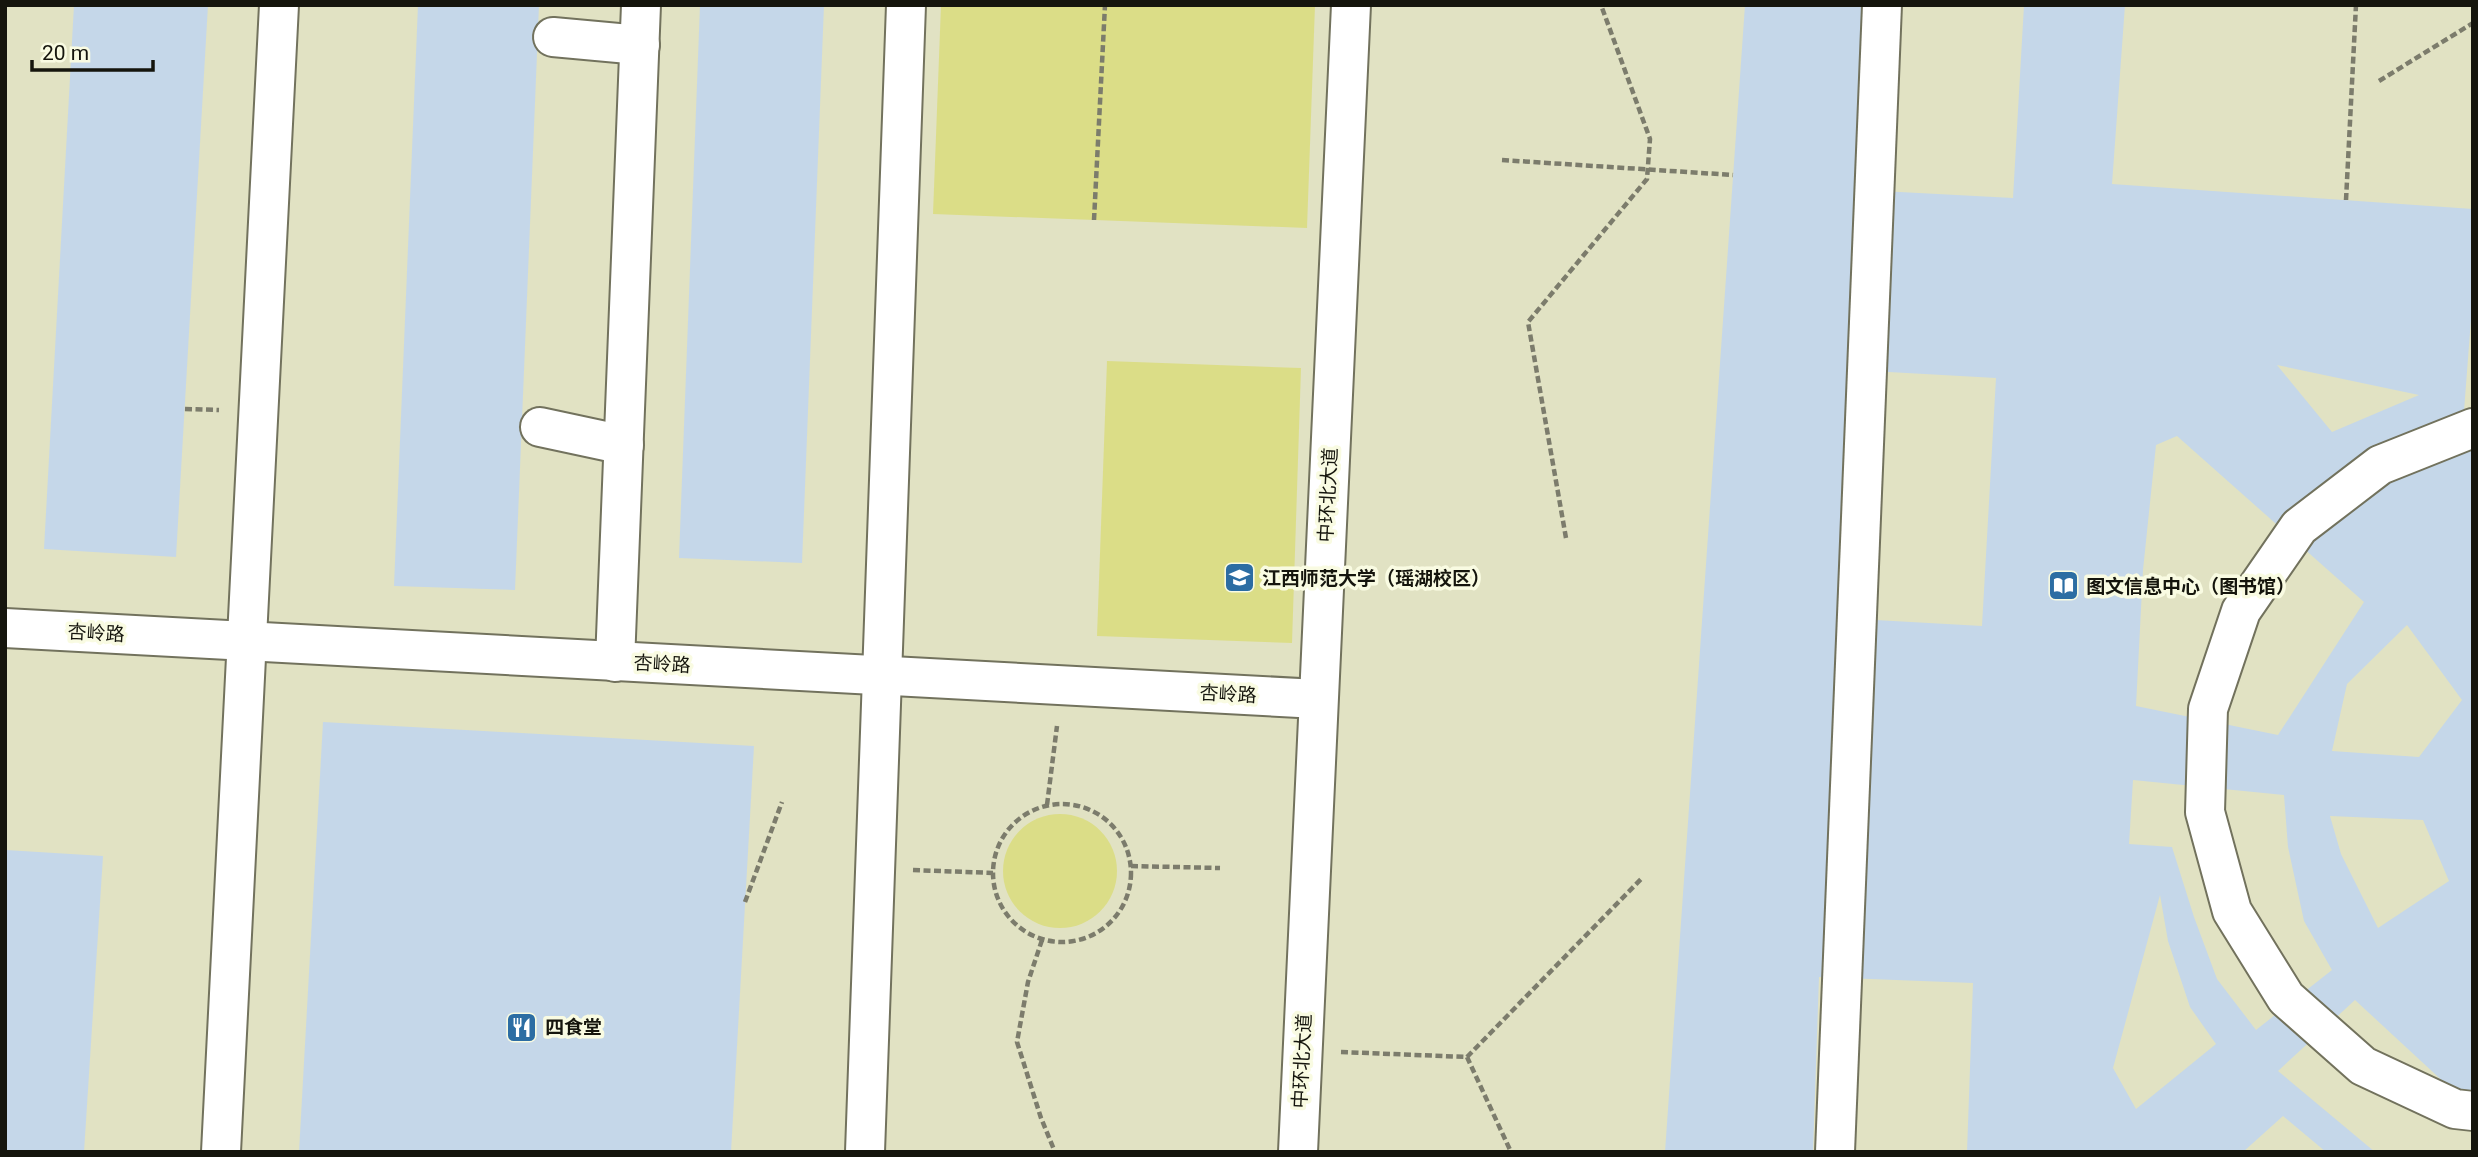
<svg xmlns="http://www.w3.org/2000/svg" width="2478" height="1157" font-family="Roboto,'Noto Sans SC',sans-serif">
<style>
.built{fill:#e1e2c3}
.green{fill:#dbdd87}
.building{fill:#c5d7e9;fill-rule:evenodd}
.lines{fill:none;stroke-linecap:round;stroke-linejoin:round}
.minor-casing{stroke:#72725d;stroke-width:42}
.path{stroke:#7c7c6c;stroke-width:4.5;stroke-dasharray:7 3.5;stroke-linecap:butt}
.minor{stroke:#fff;stroke-width:38}
.labels{text-anchor:middle;dominant-baseline:central;stroke-width:7;stroke-linejoin:round;paint-order:stroke}
.street-label{font-size:19px;fill:#15150d;stroke:#f9fbe2}
.poi-label{font-size:19px;font-weight:bold;fill:#15150d;stroke:#f9fbe2;text-anchor:start}
</style>
<rect width="100%" height="100%" fill="#ecedd5"/>
<!-- built -->
<rect class="built" x="5" y="5" width="2468" height="1147"/>
<!-- green -->
<g class="green">
<path d="M941,5H1315L1307,228L933,214Z"/>
<path d="M1107,361L1301,368L1292,643L1097,636Z"/>
<circle cx="1060" cy="871" r="57"/>
</g>
<!-- building -->
<g class="building">
<path d="M74,5H208L176,557L44,549Z"/>
<path d="M418,5H539L515,590L394,586Z"/>
<path d="M700,5H824L802,563L679,558Z"/>
<path d="M1745,5H1872L1862,190L2013,198L2024,5H2125L2112,184L2473,209V293L2463,424H2473V1101L2462,1099L2355,1000L2278,1071L2375,1152H2326L2283,1116L2243,1152H1967L1973,983L1819,977L1813,1152H1665ZM2277,365L2419,395L2332,432ZM1853,370L1996,378L1982,626L1840,618ZM2177,436L2364,602L2278,735L2136,706L2143,570L2156,445ZM2407,625L2462,700L2419,757L2332,751L2347,684ZM2133,780L2284,795L2288,847L2304,921L2332,970L2256,1030L2217,979L2194,917L2172,847L2129,844ZM2330,816L2423,820L2449,881L2378,928L2341,854ZM2160,895L2168,941L2190,1007L2216,1044L2136,1109L2113,1068Z"/>
<path d="M323,722L754,746L731,1152H299Z"/>
<path d="M6,850L103,856L84,1152H5Z"/>
</g>
<g class="lines">
<defs>
<g id="minor">
<path d="M553,37L640,45"/>
<path d="M540,427L624,445"/>
<path d="M2473,428L2380,465L2299,527L2241,611L2208,709L2205,812L2232,911L2286,998L2363,1066L2455,1109L2473,1111"/>
<path d="M5,628L1318,699"/>
<path d="M615,662L641,5"/>
<path d="M221,1152L279,5"/>
<path d="M865,1152L906,5"/>
<path d="M1298,1152L1351,5"/>
<path d="M1835,1152L1882,5"/>
</g>
</defs>
<!-- minor casing -->
<use href="#minor" class="minor-casing"/>
<!-- path -->
<g class="path">
<path d="M2379,81L2473,23"/>
<path d="M1502,160L1733,175"/>
<path d="M2346,200L2356,5"/>
<path d="M1094,220L1105,5"/>
<path d="M185,409L219,410"/>
<path d="M1566,538L1528,322L1647,179L1650,139L1601,5"/>
<circle cx="1062" cy="873" r="69"/>
<path d="M1047,805L1057,726"/>
<path d="M1131,866L1220,868"/>
<path d="M913,870L993,873"/>
<path d="M745,902L782,802"/>
<path d="M1042,940L1028,982L1017,1042L1041,1118L1055,1152"/>
<path d="M1341,1052L1467,1057L1511,1152"/>
<path d="M1467,1057L1643,877"/>
</g>
<!-- minor -->
<use href="#minor" class="minor"/>
</g>
<!-- icons -->
<defs>
<symbol id="university-square" viewBox="-11 -11 22 22"><rect x="-9" y="-9" width="18" height="18" rx="4" fill="#2c6da3" stroke="#f9fbe2"/><path d="M0-5L7-2L0 1L-7-2ZM-4 1L0 2.5L4 1V4Q0 6-4 4Z" fill="#fff"/></symbol>
<symbol id="library-square" viewBox="-11 -11 22 22"><rect x="-9" y="-9" width="18" height="18" rx="4" fill="#2c6da3" stroke="#f9fbe2"/><path d="M-6-4Q-3-5.5-.7-3.5V5Q-3 3-6 4ZM6-4Q3-5.5 .7-3.5V5Q3 3 6 4Z" fill="#fff"/></symbol>
<symbol id="restaurant-square" viewBox="-11 -11 22 22"><rect x="-9" y="-9" width="18" height="18" rx="4" fill="#2c6da3" stroke="#f9fbe2"/><path d="M-5-6h1v4h1v-4h1v4h1v-4h1v5L-1.5 .5V6h-2V.5L-5-1ZM5-6V6H3V1.5H1.5Q1.5-4 5-6Z" fill="#fff"/></symbol>
</defs>
<g fill-rule="evenodd">
<use href="#university-square" x="1222" y="560" width="35" height="35"/>
<use href="#library-square" x="2046" y="568" width="35" height="35"/>
<use href="#restaurant-square" x="504" y="1010" width="35" height="35"/>
</g>
<g class="labels">
<!-- street labels -->
<g class="street-label">
<text transform="translate(1328 495) rotate(-87)">中环北大道</text>
<text transform="translate(96 633) rotate(3)">杏岭路</text>
<text transform="translate(662 664) rotate(3)">杏岭路</text>
<text transform="translate(1228 694) rotate(3)">杏岭路</text>
<text transform="translate(1302 1061) rotate(-87)">中环北大道</text>
</g>
<!-- poi labels -->
<g class="poi-label">
<text x="1262" y="578">江西师范大学（瑶湖校区）</text>
<text x="2086" y="586">图文信息中心（图书馆）</text>
<text x="545" y="1027">四食堂</text>
</g>
</g>
<!-- border -->
<rect width="2478" height="1157" fill="none" stroke="#15150d" stroke-width="14"/>
<!-- scale -->
<path d="M32 60v10h121v-10" fill="none" stroke="#15150d" stroke-width="3.5"/>
<text x="42" y="60" font-size="21" fill="#15150d" stroke="#f9fbe2" stroke-width="5" paint-order="stroke">20 m</text>
</svg>
